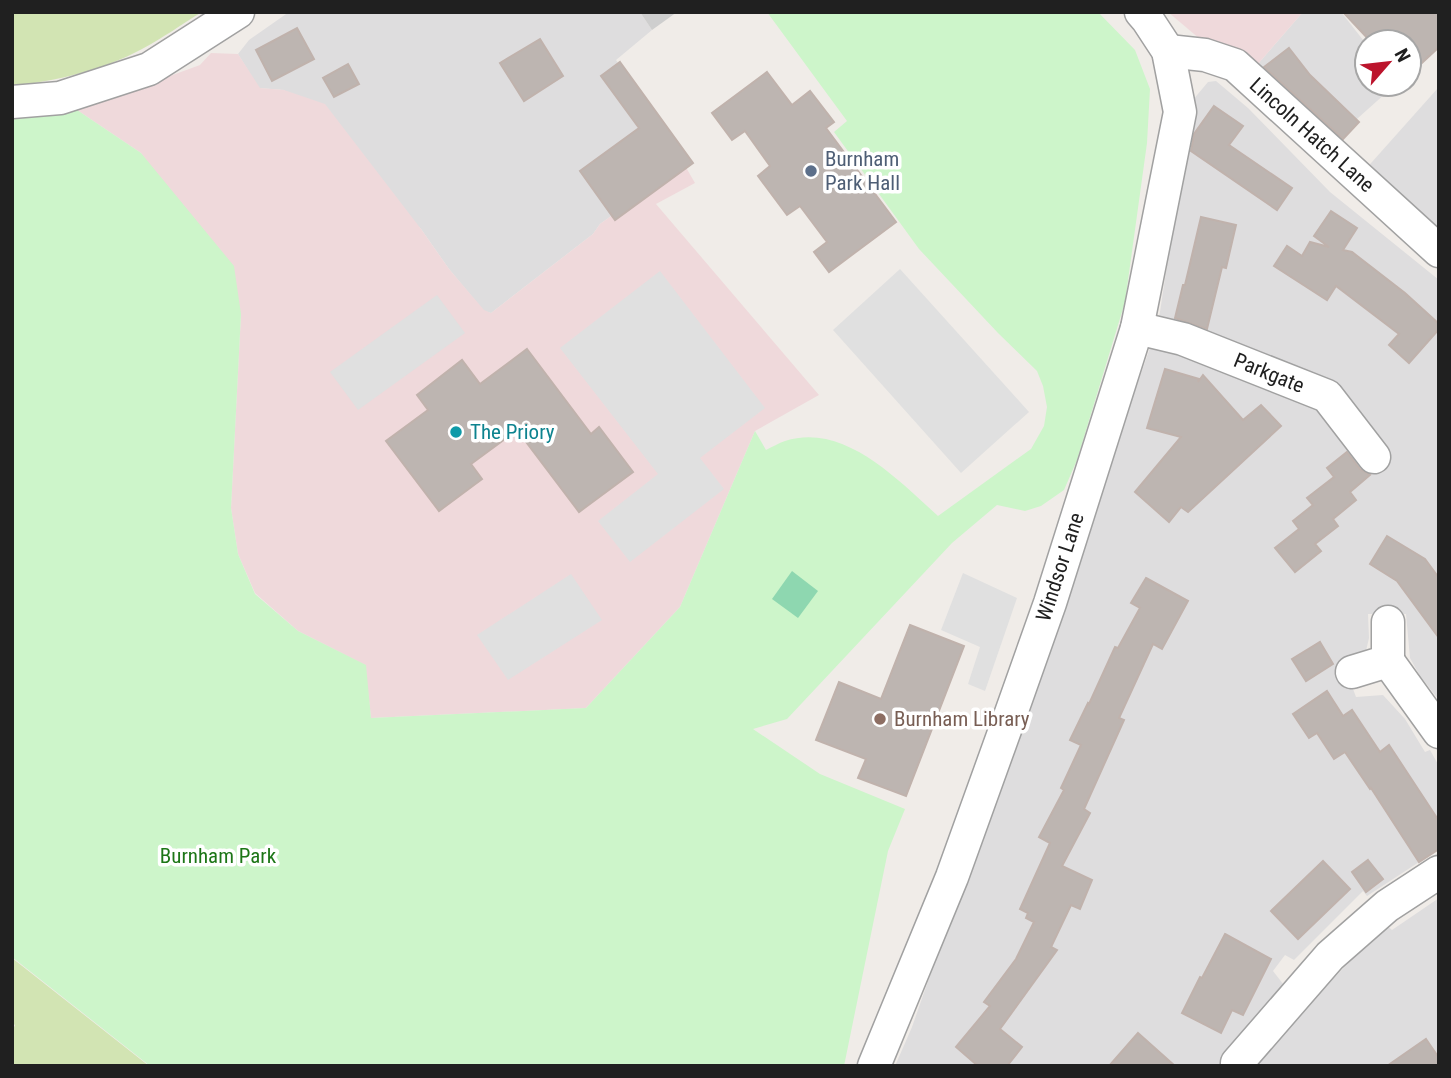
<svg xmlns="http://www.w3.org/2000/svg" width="1451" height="1078" font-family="'Roboto Condensed',sans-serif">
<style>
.residential{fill:#deddde}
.commercial{fill:#efd9db}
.religious{fill:#cecece}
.grass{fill:#d2e4b3}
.park{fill:#cdf5ca}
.pitch{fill:#8ed7b0}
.parking{fill:#e0e0e0}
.building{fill:#bdb5b1;stroke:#c0b2ac;stroke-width:2}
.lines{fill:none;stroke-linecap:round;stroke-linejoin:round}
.street-casing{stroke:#a1a1a1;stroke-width:35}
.street{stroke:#fff;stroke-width:32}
.service-dot{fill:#5c6f8a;stroke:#fff;stroke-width:2.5}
.culture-dot{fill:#0f9aa8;stroke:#fff;stroke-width:2.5}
.education-dot{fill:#8d6e63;stroke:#fff;stroke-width:2.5}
.labels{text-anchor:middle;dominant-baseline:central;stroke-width:7;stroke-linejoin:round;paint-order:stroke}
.street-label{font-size:21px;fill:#202020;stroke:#fff}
.service-label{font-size:21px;fill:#4e5e75;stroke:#fff;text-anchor:start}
.culture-label{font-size:21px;fill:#0d838f;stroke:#fff;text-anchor:start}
.education-label{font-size:21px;fill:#785e54;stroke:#fff;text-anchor:start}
.park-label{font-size:21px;fill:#1d7617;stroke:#fff}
</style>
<rect width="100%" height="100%" fill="#f0ece8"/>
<!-- residential -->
<g class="residential">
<path d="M289,12H640L652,30L616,60L684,164L600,224L593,234L491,313L484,311L449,269L421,229L284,90L259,88L238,54L249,40Z"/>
<path d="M1303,12H1341L1367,45V84H1396L1329,144L1251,72Z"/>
<path d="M1216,81L1248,108L1330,192L1439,280V700L1420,676L1410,658L1406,614H1368L1369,638L1365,655L1346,670L1356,697L1383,695L1405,719L1425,752L1430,750L1439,766V849L1367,896L1363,891L1294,960L1285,955L1273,971L1287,989L1252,1061L1386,925L1392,930L1439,898V1066H895L912,1027L1158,325L1176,206L1187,107L1208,82Z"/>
<path d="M1438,88H1439V236L1364,171Z"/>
</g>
<!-- commercial -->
<g class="commercial">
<path d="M1168,12H1303L1251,72L1207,45Z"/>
<path d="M211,53L238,54L260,88L284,90L325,104L421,229L449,269L484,310L491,313L593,234L600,224L684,164L695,183L656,204L819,395L755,431L680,607L586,708L371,718L365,665L298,631L255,593L238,554L231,508L241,314L141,153L77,110L200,65Z"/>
</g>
<!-- religious -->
<path class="religious" d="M640,12H677L652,30Z"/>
<!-- grass -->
<g class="grass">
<path d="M12,12H202C182,24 163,38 142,49C103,70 56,81 12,86Z"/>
<path d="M12,958L149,1066H12V1032L15,1025L12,1023Z"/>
</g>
<!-- park -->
<path class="park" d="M767,12H1098L1135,50L1150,89L1147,143L1125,302L1077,460L1064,490L1041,506L1025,511L997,505L952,543L787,719L753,729L820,774L905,809L888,851L844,1066H150L12,957V117L77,110L141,153L234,266L241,314L231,508L238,554L255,594L298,631L366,665L371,718L586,708L680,607L755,431L766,450C772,447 779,443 785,441C844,422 898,480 938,516L1031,449L1044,426L1047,407L1043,386L1037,371L998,333L919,249L834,132L847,121Z"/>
<!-- pitch -->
<path class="pitch" d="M792,571L818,591L798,618L772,599Z"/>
<!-- parking -->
<g class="parking">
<path d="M900,269L1029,412L961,473L833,330Z"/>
<path d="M660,271L765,408L700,458L724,489L630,562L598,521L658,474L560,348Z"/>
<path d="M437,295L465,333L358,410L330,372Z"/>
<path d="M963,573L1017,598L985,691L968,684L980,647L941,630Z"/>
<path d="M571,574L602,620L508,680L477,635Z"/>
</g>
<!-- building -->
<g class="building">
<path d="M1343,12H1439V47L1409,75V42H1371Z"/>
<path d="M297,28L314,59L272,81L256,50Z"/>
<path d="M540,39L563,76L524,101L500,63Z"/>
<path d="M1289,48L1310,75L1359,122L1343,139L1264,67Z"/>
<path d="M620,62L693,163L615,220L580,171L639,128L601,76Z"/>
<path d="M348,64L359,84L334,97L323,78Z"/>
<path d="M767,72L792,105L810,91L834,122L826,128L896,222L829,272L814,252L827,242L800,206L787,215L758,176L770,166L745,131L732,140L712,113Z"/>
<path d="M1214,106L1243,126L1229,145L1292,188L1277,210L1191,151L1194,134Z"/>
<path d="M1331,211L1357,228L1343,250L1352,252L1405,293L1439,324V329L1409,363L1389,345L1399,334L1336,286L1327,300L1274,266L1287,246L1302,256L1310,242L1329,247L1314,236Z"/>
<path d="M1201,217L1236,225L1226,268L1222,267L1207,329L1175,318L1183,285H1185Z"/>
<path d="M527,349L591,434L599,427L633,472L579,512L517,430L471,464L482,479L439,511L386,441L428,410L417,395L462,360L480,384Z"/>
<path d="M1165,369L1199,379L1198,382L1203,375L1243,420L1261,405L1281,426L1188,512L1181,507L1169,522L1135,492L1181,437L1147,428Z"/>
<path d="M1347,452L1360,469L1370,475L1350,492L1356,500L1333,519L1338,526L1315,544L1321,551L1295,572L1275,548L1299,529L1293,521L1313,505L1307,498L1334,477L1327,468Z"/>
<path d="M1387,536L1425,559L1439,578V638L1397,581L1370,564Z"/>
<path d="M1146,578L1188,601L1162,649L1153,644L1119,718L1124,720L1084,809L1090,813L1062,866L1092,880L1080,909L1071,905L1051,947L1057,950L1000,1029L1022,1047L1007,1066H978L956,1047L990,1006L984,1002L1016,959L1034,922L1026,918L1028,913L1020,909L1050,843L1039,837L1064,790L1061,788L1081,745L1070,740L1088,703L1089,704L1115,647L1118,648L1140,608L1131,603Z"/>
<path d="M910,625L964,646L906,796L858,778L866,759L816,740L839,682L881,699Z"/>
<path d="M1320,642L1333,664L1306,681L1292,659Z"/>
<path d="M1327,691L1343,716L1352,710L1380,752L1389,745L1439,821V849L1419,862L1371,788L1370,789L1345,752L1334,759L1317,733L1309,738L1293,714Z"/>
<path d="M1368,860L1383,879L1366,892L1352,872Z"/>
<path d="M1323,861L1350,889L1298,939L1271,911Z"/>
<path d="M1225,934L1271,959L1243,1015L1232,1010L1221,1033L1182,1013L1200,977L1202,978Z"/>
<path d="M1138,1033L1175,1066H1109Z"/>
<path d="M1426,1039L1439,1058V1066H1387Z"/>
</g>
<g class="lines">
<defs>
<g id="street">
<path d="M1168,51L1205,55L1235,65L1439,251"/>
<path d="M12,102L60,98L149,69L238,12"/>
<path d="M1137,328L1183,339L1327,396L1374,457"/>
<path d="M1388,661L1439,732"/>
<path d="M1352,672L1388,661V622"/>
<path d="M1237,1063L1330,956L1387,906L1439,872"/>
<path d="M874,1066L952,877L1010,716L1050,603L1137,328L1180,112L1168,51L1147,19L1141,12"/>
</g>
</defs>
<!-- street casing -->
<use href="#street" class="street-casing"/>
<!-- street -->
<use href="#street" class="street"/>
</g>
<!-- markers -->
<circle class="service-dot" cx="811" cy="171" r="7"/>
<circle class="culture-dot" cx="456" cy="432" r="7"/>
<circle class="education-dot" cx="880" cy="719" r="7"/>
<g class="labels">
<!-- street labels -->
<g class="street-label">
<text transform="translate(1312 135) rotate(42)">Lincoln Hatch Lane</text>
<text transform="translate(1269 373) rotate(22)">Parkgate</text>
<text transform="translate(1060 567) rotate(-72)">Windsor Lane</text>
</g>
<!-- service labels -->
<g class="service-label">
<text x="825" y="159">Burnham<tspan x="825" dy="24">Park Hall</tspan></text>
</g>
<!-- culture labels -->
<g class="culture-label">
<text x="470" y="432">The Priory</text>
</g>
<!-- education labels -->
<g class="education-label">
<text x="894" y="719">Burnham Library</text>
</g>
<!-- park labels -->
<g class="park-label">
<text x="218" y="856">Burnham Park</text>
</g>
</g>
<!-- border -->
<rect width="1451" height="1078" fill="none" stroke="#202020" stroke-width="28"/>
<!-- north arrow -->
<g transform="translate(1388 63) rotate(62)"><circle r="33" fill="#ffffff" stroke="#a6a6a6" stroke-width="2"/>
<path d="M0-5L12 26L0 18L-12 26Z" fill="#bc142c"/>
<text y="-10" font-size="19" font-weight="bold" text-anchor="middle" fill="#202020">N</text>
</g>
</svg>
